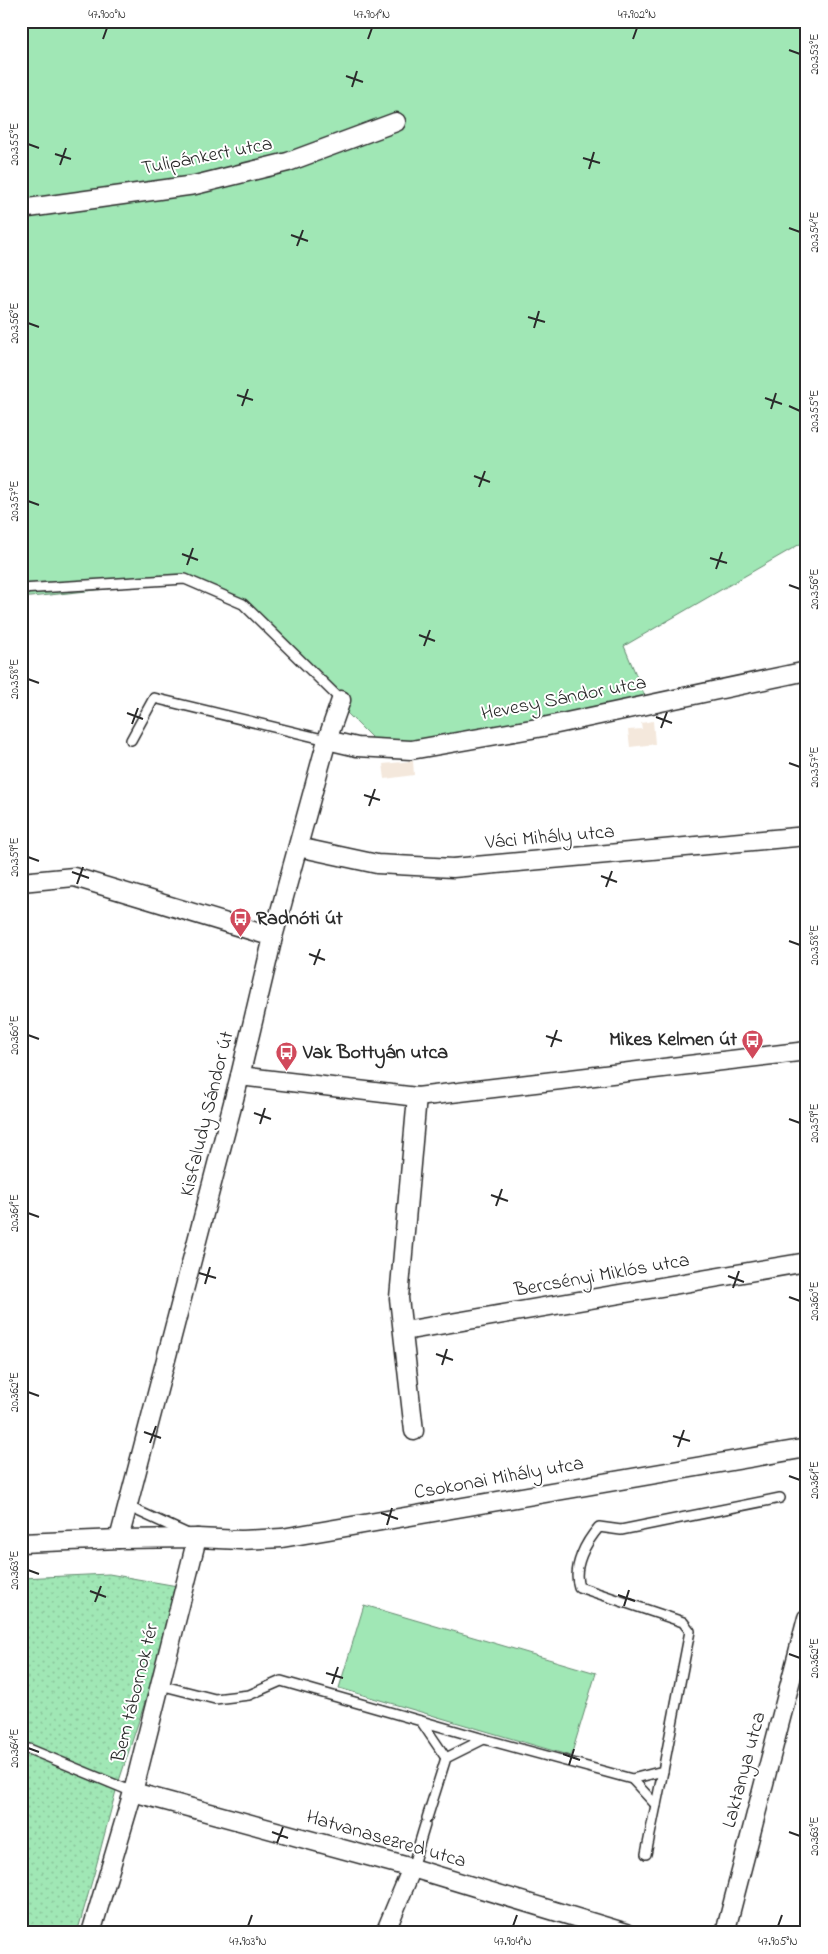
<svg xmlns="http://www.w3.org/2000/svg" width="828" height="1954" font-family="'Indie Flower',sans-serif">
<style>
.built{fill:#f4e8dc}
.grass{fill:url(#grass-dots);stroke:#668970}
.garden{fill:#a0e7b5;stroke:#668970}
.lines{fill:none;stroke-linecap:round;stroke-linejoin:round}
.lane-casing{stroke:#2b2b2b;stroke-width:12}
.street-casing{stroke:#2b2b2b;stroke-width:21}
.lane{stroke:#fff;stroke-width:9}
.street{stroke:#fff;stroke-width:18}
.ticks{fill:none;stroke:#2b2b2b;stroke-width:2}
.labels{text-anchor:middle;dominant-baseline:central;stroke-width:4;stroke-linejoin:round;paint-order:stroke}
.street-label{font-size:20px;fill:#2b2b2b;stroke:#fff}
.poi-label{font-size:20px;font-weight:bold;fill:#2b2b2b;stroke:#fff;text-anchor:start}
.neatline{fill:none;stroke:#2b2b2b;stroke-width:2}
.ticks-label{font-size:12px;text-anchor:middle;fill:#2b2b2b}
</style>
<defs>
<pattern id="grass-dots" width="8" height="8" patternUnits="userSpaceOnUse" patternTransform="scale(1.25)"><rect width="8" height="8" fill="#a0e7b5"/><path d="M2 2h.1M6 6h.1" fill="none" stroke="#8ac69c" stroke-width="1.8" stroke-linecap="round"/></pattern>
</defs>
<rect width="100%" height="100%" fill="#fff"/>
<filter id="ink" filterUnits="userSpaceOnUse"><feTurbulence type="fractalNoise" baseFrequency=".02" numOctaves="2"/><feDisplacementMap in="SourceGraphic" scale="10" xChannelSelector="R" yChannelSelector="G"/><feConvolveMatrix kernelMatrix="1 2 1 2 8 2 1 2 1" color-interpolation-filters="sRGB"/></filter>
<g filter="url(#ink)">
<!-- built -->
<g class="built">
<path d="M653,721L655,744L630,747L628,730L642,729L641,723Z"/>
<path d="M413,761L414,775L385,779L383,764Z"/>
</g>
<!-- grass -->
<path class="grass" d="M109,1574L183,1587L117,1787L94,1874L77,1933H21V1578Z"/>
<!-- garden -->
<g class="garden">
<path d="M21,21H807V540L624,646L647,701L384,750L234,600L213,586L181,581L21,598Z"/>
<path d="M364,1605L596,1673L571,1756L339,1688Z"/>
</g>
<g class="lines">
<defs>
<g id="lane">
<path d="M21,589L185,579L243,604L341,700"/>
<path d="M131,740L154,698L327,740"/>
<path d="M127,1506L188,1534"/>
<path d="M160,1685L215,1699L249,1695L281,1681L421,1721L446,1758"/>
<path d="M421,1721L484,1739"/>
<path d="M21,1750L29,1749L133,1792"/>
<path d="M632,1779L656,1805"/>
<path d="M427,1818L446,1758L484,1739L632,1779L663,1771L690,1631L683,1622L579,1587C572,1567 586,1542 599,1527L621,1530L780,1498"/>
<path d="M646,1854L663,1771"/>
<path d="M412,1868L425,1825"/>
</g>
<g id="street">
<path d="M21,209L195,185L288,162L396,122"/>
<path d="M327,740L357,747L411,750L543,727L807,671"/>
<path d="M298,847L377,864L453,868L807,836"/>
<path d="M21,882L74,877L273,937"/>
<path d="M240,1076L417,1097L807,1051"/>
<path d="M404,1331L807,1262"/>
<path d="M414,1431L399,1298L417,1097"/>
<path d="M119,1539L240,1076L273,937L327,740L341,700"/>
<path d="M21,1543L119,1539L197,1538L241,1540L282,1538L807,1448"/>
<path d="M133,1792L412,1868L627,1933"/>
<path d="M91,1933L133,1792L197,1538"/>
<path d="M385,1933L412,1868"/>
<path d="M725,1933L807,1618"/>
</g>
</defs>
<!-- lane casing -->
<use href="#lane" class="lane-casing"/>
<!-- street casing -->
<use href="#street" class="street-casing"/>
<!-- lane -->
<use href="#lane" class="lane"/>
<!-- street -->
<use href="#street" class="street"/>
</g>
</g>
<!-- ticks -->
<path class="ticks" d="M103,39L107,28M368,39L372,28M633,39L637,28M789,50L800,54M346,76L363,82M352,87L357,71M28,144L39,148M55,154L71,159M583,158L600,163M60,165L66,148M589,169L594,152M789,228L800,232M291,235L308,241M297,246L303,230M528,317L545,322M28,323L39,327M534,328L539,311M237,395L253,400M765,398L782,404M242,406L248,389M789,406L800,411M771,409L776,393M474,476L490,482M479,487L485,471M28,501L39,505M182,554L198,560M710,558L727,563M187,565L193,548M716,569L722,552M789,585L800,589M419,635L435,641M424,646L430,630M28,679L39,683M127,713L143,719M656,717L672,723M132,724L138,708M661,728L667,712M789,763L800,767M364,795L380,800M369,806L375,789M28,857L39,861M72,872L89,878M601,876L617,882M77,884L83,867M606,887L612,871M789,941L800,945M309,954L325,960M314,965L320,949M28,1035L39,1039M546,1036L562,1041M551,1047L557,1030M254,1113L271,1119M789,1119L800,1123M260,1124L265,1108M491,1195L508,1201M496,1206L502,1189M28,1213L39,1217M199,1273L216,1278M728,1276L744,1282M205,1284L210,1267M733,1288L739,1271M789,1297L800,1301M436,1354L453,1360M442,1365L447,1349M28,1392L39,1396M144,1432L161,1438M673,1436L690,1441M150,1443L156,1426M678,1447L684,1430M789,1476L800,1480M381,1513L398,1519M387,1525L392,1508M28,1570L39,1574M90,1591L106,1597M618,1595L635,1601M95,1602L101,1586M624,1606L629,1590M789,1654L800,1658M326,1673L343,1678M332,1684L338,1667M28,1748L39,1752M563,1754L580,1760M569,1765L574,1749M272,1832L288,1838M789,1832L800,1836M277,1843L283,1827M248,1926L252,1915M513,1926L517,1915M778,1926L782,1915"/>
<!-- icons -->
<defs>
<symbol id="bus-pin" viewBox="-11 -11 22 30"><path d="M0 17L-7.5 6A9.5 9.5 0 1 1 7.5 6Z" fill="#d1495b" stroke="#fff"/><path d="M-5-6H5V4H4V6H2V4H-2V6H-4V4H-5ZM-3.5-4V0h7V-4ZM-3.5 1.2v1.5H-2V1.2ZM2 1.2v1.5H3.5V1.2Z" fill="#fff"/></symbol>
</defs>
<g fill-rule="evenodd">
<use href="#bus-pin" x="228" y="906" width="25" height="34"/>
<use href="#bus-pin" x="740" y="1028" width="25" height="34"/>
<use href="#bus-pin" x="274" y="1040" width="25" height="34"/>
</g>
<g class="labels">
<!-- street labels -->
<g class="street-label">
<text transform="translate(207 157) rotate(-11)">Tulipánkert utca</text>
<text transform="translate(564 699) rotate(-11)">Hevesy Sándor utca</text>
<text transform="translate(550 838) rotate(-5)">Váci Mihály utca</text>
<text transform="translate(208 1114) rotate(-76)">Kisfaludy Sándor út</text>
<text transform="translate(602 1276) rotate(-10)">Bercsényi Miklós utca</text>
<text transform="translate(499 1479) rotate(-10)">Csokonai Mihály utca</text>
<text transform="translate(136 1693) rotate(-76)">Bem tábornok tér</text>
<text transform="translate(745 1770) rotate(-75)">Laktanya utca</text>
<text transform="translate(386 1840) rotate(16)">Hatvanasezred utca</text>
</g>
<!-- poi labels -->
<g class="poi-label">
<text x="256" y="919">Radnóti út</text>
<text x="737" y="1040" text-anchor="end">Mikes Kelmen út</text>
<text x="303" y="1053">Vak Bottyán utca</text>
</g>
</g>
<!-- margin -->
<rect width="828" height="1954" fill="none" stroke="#fff" stroke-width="55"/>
<rect x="28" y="28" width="772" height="1898" class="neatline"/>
<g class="ticks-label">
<text x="107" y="18">47.900°N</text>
<text x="372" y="18">47.901°N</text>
<text x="637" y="18">47.902°N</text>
<text transform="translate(814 54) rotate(-90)" y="4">20.353°E</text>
<text transform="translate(14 144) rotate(-90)" y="4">20.355°E</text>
<text transform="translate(814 232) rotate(-90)" y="4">20.354°E</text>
<text transform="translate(14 323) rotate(-90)" y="4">20.356°E</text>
<text transform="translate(814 411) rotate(-90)" y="4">20.355°E</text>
<text transform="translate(14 501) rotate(-90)" y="4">20.357°E</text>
<text transform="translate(814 589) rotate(-90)" y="4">20.356°E</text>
<text transform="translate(14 679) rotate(-90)" y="4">20.358°E</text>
<text transform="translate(814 767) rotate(-90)" y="4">20.357°E</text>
<text transform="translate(14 857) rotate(-90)" y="4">20.359°E</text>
<text transform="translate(814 945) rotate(-90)" y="4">20.358°E</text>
<text transform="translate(14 1035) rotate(-90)" y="4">20.360°E</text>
<text transform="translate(814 1123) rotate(-90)" y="4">20.359°E</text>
<text transform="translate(14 1213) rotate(-90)" y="4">20.361°E</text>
<text transform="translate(814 1301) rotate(-90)" y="4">20.360°E</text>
<text transform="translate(14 1392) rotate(-90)" y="4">20.362°E</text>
<text transform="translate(814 1480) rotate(-90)" y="4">20.361°E</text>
<text transform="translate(14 1570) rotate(-90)" y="4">20.363°E</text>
<text transform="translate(814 1658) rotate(-90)" y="4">20.362°E</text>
<text transform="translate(14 1748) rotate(-90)" y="4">20.364°E</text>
<text transform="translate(814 1836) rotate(-90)" y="4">20.363°E</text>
<text x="248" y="1945">47.903°N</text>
<text x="513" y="1945">47.904°N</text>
<text x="778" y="1945">47.905°N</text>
</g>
</svg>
